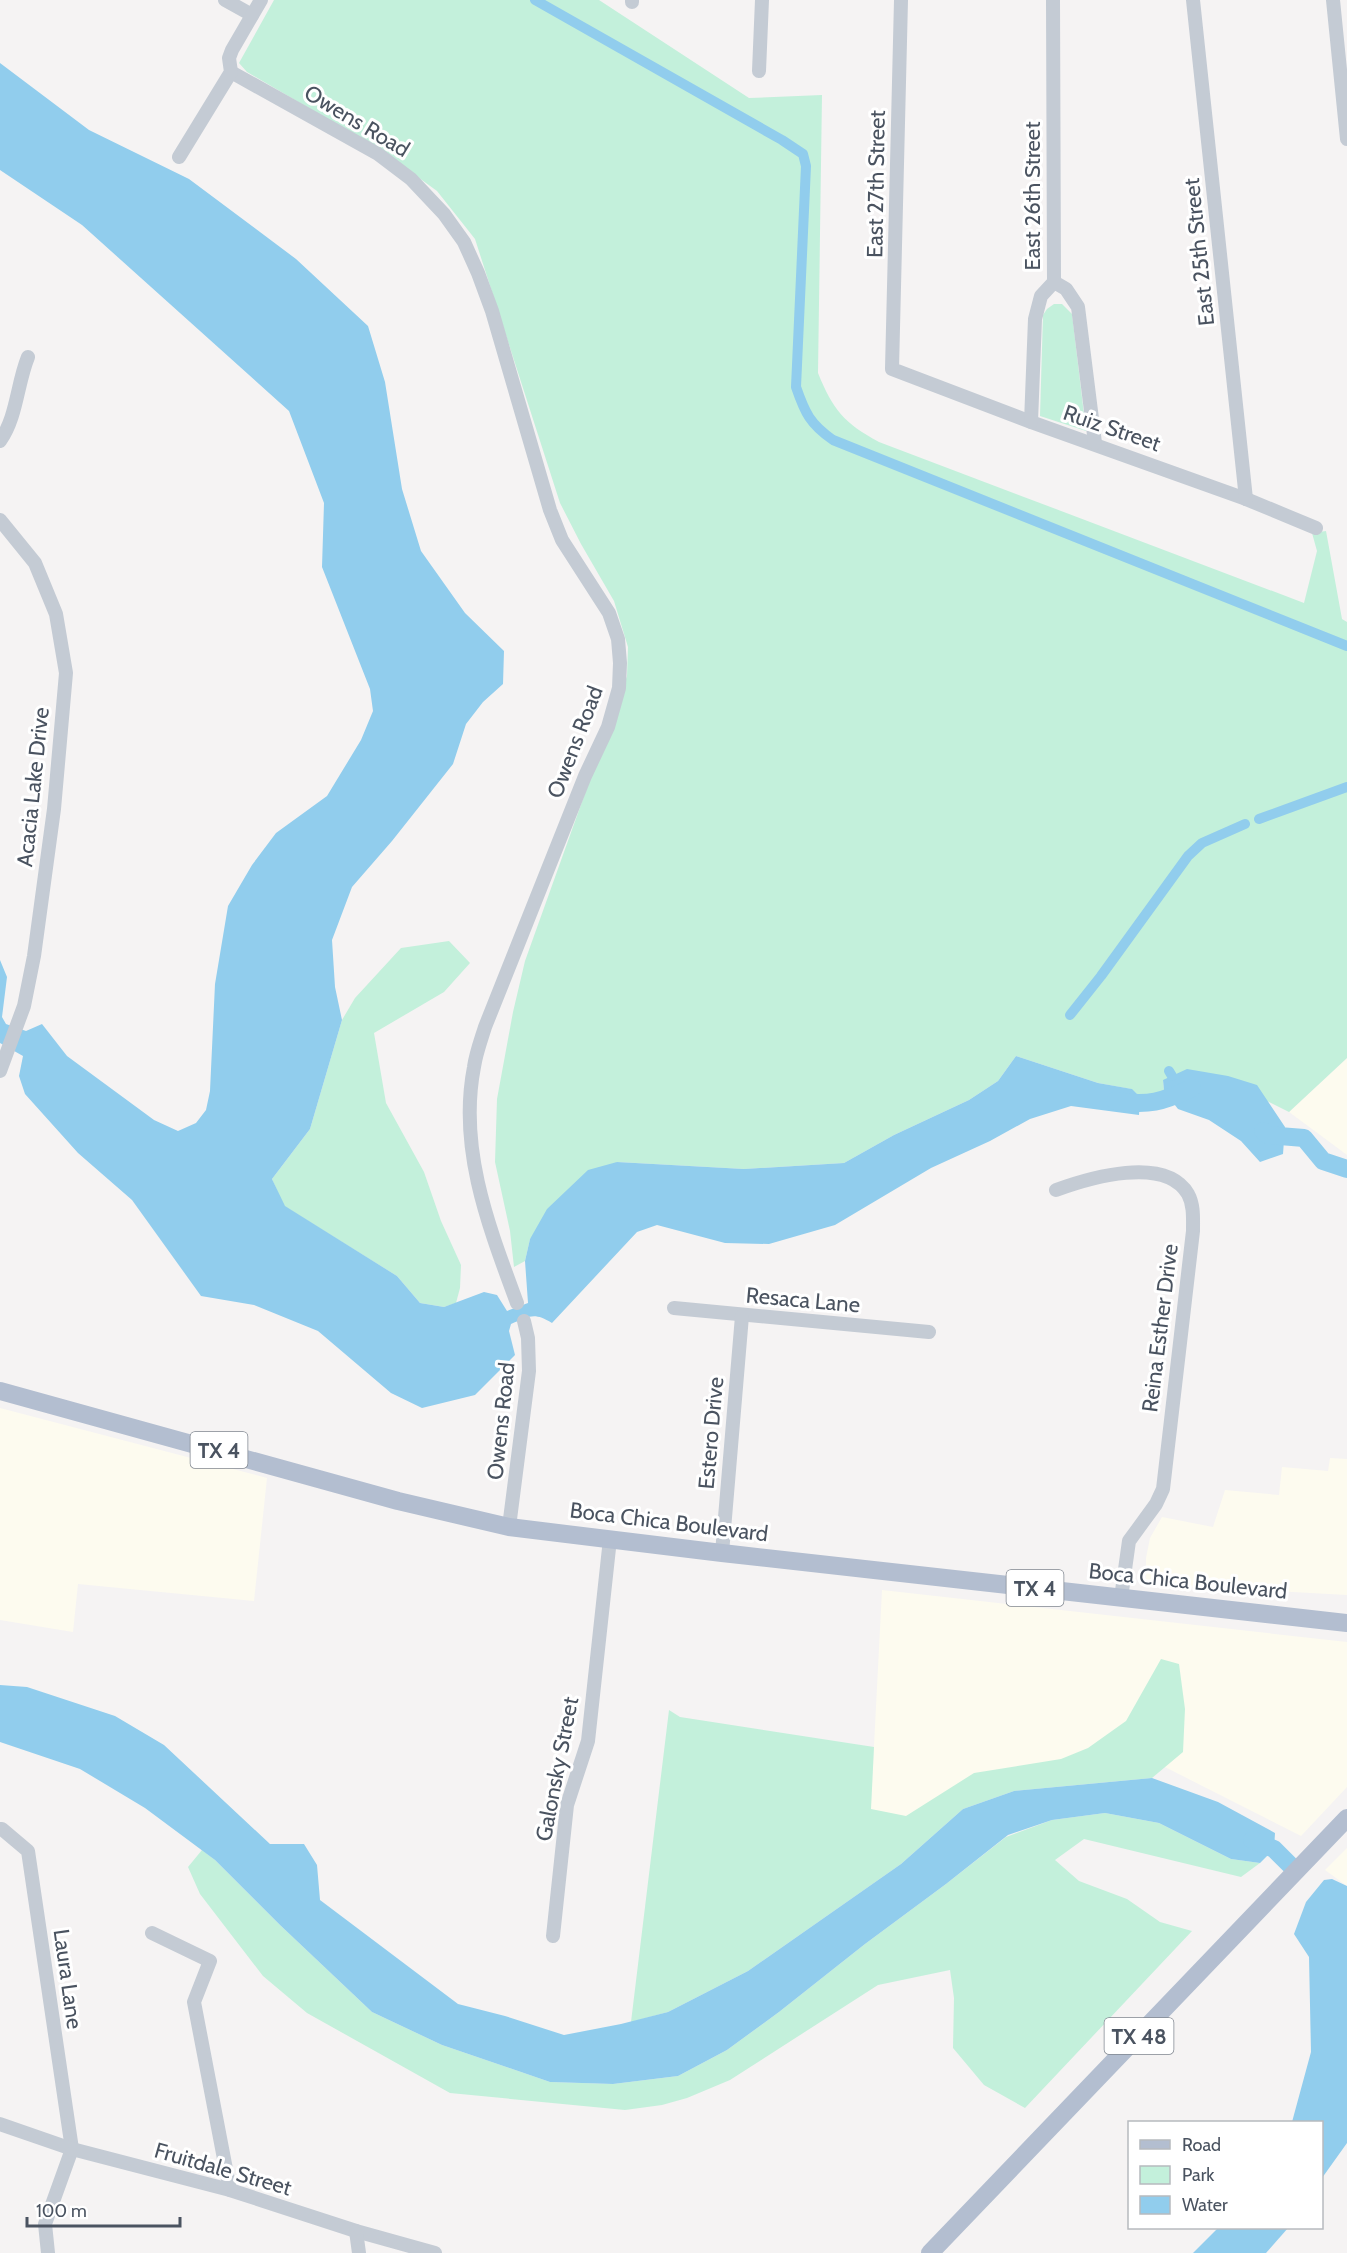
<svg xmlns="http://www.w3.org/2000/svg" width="1347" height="2253" font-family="Cabin,sans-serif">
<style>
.commercial{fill:#fdfbef}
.green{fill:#c3f0db}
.water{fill:#91cded}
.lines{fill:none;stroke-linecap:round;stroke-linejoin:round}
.canal{stroke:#91cded;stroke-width:10}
.river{stroke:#91cded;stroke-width:18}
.minor{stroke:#c4cbd4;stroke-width:14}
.major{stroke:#b3bed0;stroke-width:18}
.labels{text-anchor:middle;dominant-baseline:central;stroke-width:6;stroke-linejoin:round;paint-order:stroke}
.shield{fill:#fff;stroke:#808790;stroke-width:1.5}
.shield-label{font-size:21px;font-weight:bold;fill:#4a5360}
.street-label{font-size:22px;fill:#4a5360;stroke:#fff}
</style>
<rect width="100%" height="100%" fill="#f5f3f3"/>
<!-- commercial -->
<g class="commercial">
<path d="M1347,1058V1155L1289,1112Z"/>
<path d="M0,1408L267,1478L254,1601L78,1584L73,1632L0,1620Z"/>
<path d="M1330,1458L1347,1459V1595L1146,1584V1558L1150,1538L1162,1517L1213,1527L1225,1490L1279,1495L1282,1467L1328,1471Z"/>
<path d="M882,1590L1347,1642V1787L1301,1836L1157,1763L961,1786L918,1826L870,1824Z"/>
<path d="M1347,1848V1886L1325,1870Z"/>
</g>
<!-- green -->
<g class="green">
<path d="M274,0H599L749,98L822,95L818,373C833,410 844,423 879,442L1304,603L1317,551L1312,533L1326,531L1342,619L1347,622V1058L1289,1112L1257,1096L1163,1080L1164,1091L1140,1097L1131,1089L1098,1083L1016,1056L998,1081L969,1100L894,1135L844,1163L744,1169L617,1162L530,1239L525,1261L514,1267L510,1231L495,1162L497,1099L513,1012L525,961L627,676L628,647L614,601L581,544L560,503L475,239L437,191L382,151L247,72L239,63Z"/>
<path d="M1054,304H1062L1072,314L1086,431L1040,416L1043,315L1047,309Z"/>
<path d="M449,941L470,963L444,992L374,1033L386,1103L424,1172L441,1221L461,1265L460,1288L456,1303L444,1307L420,1303L397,1276L284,1206L272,1179L310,1129L342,1020L355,998L401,948Z"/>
<path d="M1161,1659L1179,1664L1185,1709L1183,1752L1152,1778L1014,1791L963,1809L901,1864L748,1971L668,2012L631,2022L669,1710L680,1717L874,1747L871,1809L906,1816L974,1773L1061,1759L1088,1748L1126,1721Z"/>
<path d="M1105,1813L1159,1823L1231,1859L1260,1863L1241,1877L1084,1839L1055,1860L1079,1881L1127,1899L1160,1922L1192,1931L1025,2108L984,2085L953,2048L954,1998L950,1970L878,1985L730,2080L687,2098L662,2105L625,2110L450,2093L307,2013L263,1976L200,1894L188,1867L202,1850L215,1860L280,1925L372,2012L442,2045L550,2082L613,2084L678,2076L727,2050L779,2012L865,1944L946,1884L1006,1837L1052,1820Z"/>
</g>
<!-- water -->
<g class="water">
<path d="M0,63L89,130L189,179L296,259L368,326L385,382L402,489L421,551L465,613L504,651L503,684L483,702L466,724L453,764L392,841L352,887L332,940L335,987L342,1020L310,1129L272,1179L285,1206L397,1276L420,1303L444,1307L484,1292L497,1295L507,1311L528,1303L525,1261L530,1239L547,1209L588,1170L617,1162L744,1169L844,1163L894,1135L969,1100L998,1081L1016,1056L1098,1083L1132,1089L1140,1097L1139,1115L1071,1106L1030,1119L990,1141L931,1168L835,1225L769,1244L725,1243L657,1225L637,1232L552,1323C534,1312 530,1316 511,1324L509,1331L515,1355L475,1395L422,1408L391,1393L318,1331L254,1305L201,1296L132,1200L78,1153L25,1094L19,1076L23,1056L0,1043V960L7,977L2,1017L6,1024L26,1031L42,1024L67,1056L154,1120L178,1131L196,1123L206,1110L210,1091L215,984L228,906L252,865L276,833L327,796L361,740L373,711L370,689L322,567L324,503L289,411L82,225L0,170Z"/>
<path d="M1187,1069L1228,1076L1257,1085L1285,1127L1283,1154L1260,1162L1241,1141L1209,1120L1178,1109L1164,1091L1163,1080Z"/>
<path d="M0,1685L27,1687L115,1716L164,1745L270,1844H304L317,1865L320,1900L458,2004L505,2016L564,2035L621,2024L668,2012L748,1971L901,1864L963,1809L1014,1791L1152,1778L1218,1802L1275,1833L1274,1849L1260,1863L1231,1859L1159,1823L1105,1813L1052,1820L1008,1835L946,1884L865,1944L779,2012L727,2050L678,2076L613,2084L550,2082L442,2045L372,2012L280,1925L215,1860L145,1808L80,1769L0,1742Z"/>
<path d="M1332,1879L1347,1886V2143L1322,2178V2122H1292L1311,2052L1309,1957L1294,1934L1306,1902L1324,1880Z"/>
<path d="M1218,2228H1288L1266,2253H1193Z"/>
</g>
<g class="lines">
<!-- canal -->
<g class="canal">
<path d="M535,0L782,140L803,154L806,166L796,387C805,413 810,424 833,440L1347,646"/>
<path d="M1259,819L1347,787"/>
<path d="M1070,1015L1101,976L1188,856L1202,843L1245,824"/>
<path d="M1169,1071L1172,1076"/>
</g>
<!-- river -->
<g class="river">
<path d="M1115,1101C1149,1106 1162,1102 1192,1088"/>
<path d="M1263,1131L1268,1135L1304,1138L1323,1161L1347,1169"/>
<path d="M1252,1840L1274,1849L1290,1865"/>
</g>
<!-- minor -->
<g class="minor">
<path d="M225,0L252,15"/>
<path d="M901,0L892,369L1031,422L1246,499L1316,528"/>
<path d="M1193,0L1246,499"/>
<path d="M1333,0L1347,139"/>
<path d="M632,2V0"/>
<path d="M759,71L762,0"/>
<path d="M231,72L378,154L411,179L444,214L464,242L478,273L492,311L550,510L562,540L609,613L618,639L620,663L619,688L608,727L585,776L485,1027C481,1040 476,1053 474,1067C458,1149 489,1227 517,1303"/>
<path d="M179,157L231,72L229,58L232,50L261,0"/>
<path d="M1054,282L1066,289L1078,307L1095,443"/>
<path d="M1031,422L1035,319L1041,296L1054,282L1053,0"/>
<path d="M0,441C17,417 17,384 28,357"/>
<path d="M0,520L35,563L56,614L66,673L54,809L34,956L24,1006L0,1071"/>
<path d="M1056,1190C1089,1178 1165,1155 1188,1194C1194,1205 1193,1218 1193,1231L1163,1489L1156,1504L1129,1541L1121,1598"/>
<path d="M674,1308L929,1332"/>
<path d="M509,1527L529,1371L528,1338L524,1321"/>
<path d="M722,1553L742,1316"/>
<path d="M0,1829H2L28,1851L72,2149L45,2224L48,2253"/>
<path d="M152,1933L210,1961L194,2002L230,2190"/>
<path d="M553,1936L567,1805L588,1741L610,1539"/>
<path d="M0,2124L72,2149L230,2190L356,2231L435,2253"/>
<path d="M356,2231L359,2253"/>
</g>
<!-- major -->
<g class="major">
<path d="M0,1391L398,1501L509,1527L722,1553L1347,1623"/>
<path d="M930,2253L1347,1818"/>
</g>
</g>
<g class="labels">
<!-- shield labels -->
<g class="shield">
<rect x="190.5" y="1432" width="57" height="36" rx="4.5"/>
<rect x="1006.5" y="1570" width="57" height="36" rx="4.5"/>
<rect x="1104.5" y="2018" width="69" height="36" rx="4.5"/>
</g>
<g class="shield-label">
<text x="219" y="1450">TX 4</text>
<text x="1035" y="1588">TX 4</text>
<text x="1139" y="2036">TX 48</text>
</g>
<!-- street labels -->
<g class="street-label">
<text transform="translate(357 121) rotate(31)">Owens Road</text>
<text transform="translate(876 184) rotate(-89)">East 27th Street</text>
<text transform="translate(1032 196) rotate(-90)">East 26th Street</text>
<text transform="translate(1199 252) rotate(-96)">East 25th Street</text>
<text transform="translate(1112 428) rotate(19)">Ruiz Street</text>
<text transform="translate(575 742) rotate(-69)">Owens Road</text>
<text transform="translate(33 787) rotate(-84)">Acacia Lake Drive</text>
<text transform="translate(803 1300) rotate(5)">Resaca Lane</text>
<text transform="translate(1160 1328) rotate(-83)">Reina Esther Drive</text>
<text transform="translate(501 1421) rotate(-84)">Owens Road</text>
<text transform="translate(711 1433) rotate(-85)">Estero Drive</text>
<text transform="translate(669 1522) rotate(7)">Boca Chica Boulevard</text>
<text transform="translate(1188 1581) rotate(6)">Boca Chica Boulevard</text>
<text transform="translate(557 1769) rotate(-79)">Galonsky Street</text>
<text transform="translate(68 1979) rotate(82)">Laura Lane</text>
<text transform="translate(223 2169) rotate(16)">Fruitdale Street</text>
</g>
</g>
<!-- legend -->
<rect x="1128" y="2121" width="195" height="108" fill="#ffffff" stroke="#b7babf" stroke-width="1.5"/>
<rect x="1140" y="2140" width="30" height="9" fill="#b3bed0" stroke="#b7babf" stroke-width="1.5"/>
<text x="1182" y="2151" font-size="18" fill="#4a5360">Road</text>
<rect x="1140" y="2166" width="30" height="18" fill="#c3f0db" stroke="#b7babf" stroke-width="1.5"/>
<text x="1182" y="2181" font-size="18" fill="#4a5360">Park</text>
<rect x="1140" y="2196" width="30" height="18" fill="#91cded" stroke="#b7babf" stroke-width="1.5"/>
<text x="1182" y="2211" font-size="18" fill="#4a5360">Water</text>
<!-- scale -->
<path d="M27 2217v9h153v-9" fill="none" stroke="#4a5360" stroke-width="3"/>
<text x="36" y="2217" font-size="18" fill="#4a5360" stroke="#ffffff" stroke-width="4.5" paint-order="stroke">100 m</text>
</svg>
